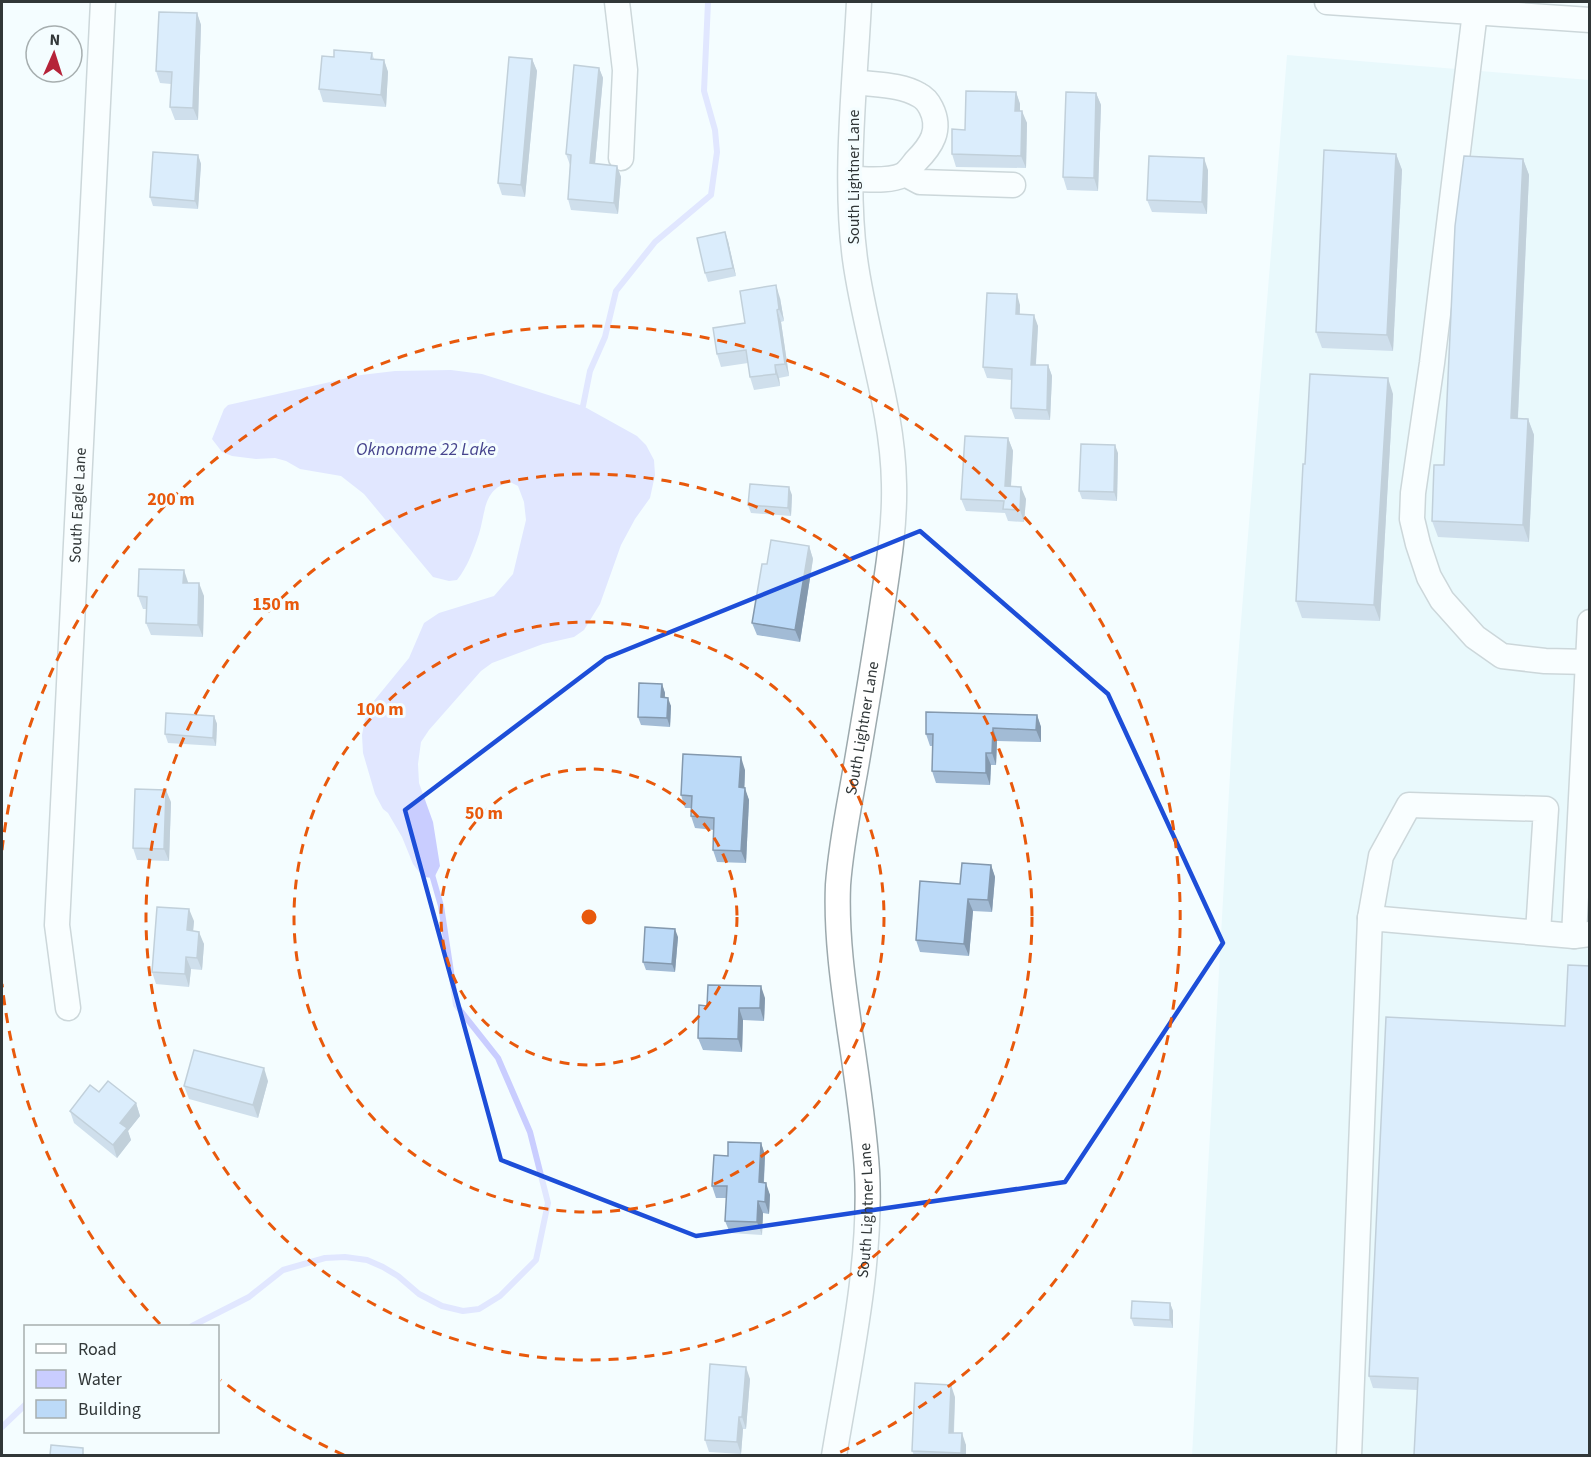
<svg xmlns="http://www.w3.org/2000/svg" width="1591" height="1457" font-family="'Source Sans 3',sans-serif">
<style>
.built{fill:#dcf3f9}
.water{fill:#c9cdff}
.lines{fill:none;stroke-linecap:round;stroke-linejoin:round}
.stream{stroke:#c9cdff;stroke-width:6}
.minor-casing{stroke:#9ca9ad;stroke-width:27}
.minor{stroke:#fff;stroke-width:24}
.wall{fill:#a2bbd5}
.shaded-wall{fill:#8499ae}
.building{fill:#bcdaf8;stroke:#8499ae;stroke-width:1.5}
.marked{fill:none;stroke:#1d4ed8;stroke-width:4.5;stroke-linejoin:round}
.ring{fill:none;stroke:#e8590c;stroke-width:3;stroke-dasharray:10 8}
.labels{text-anchor:middle;dominant-baseline:central;stroke-width:6;stroke-linejoin:round;paint-order:stroke}
.street-label{font-size:16px;fill:#313738;stroke:#f4fdff}
.water-label{font-size:18px;font-style:italic;fill:#46448d;stroke:#f4fdff}
.centre{fill:#e8590c;stroke:#f4fdff;stroke-width:3}
.ring-label{font-size:18px;text-anchor:middle;font-weight:bold;fill:#e8590c;stroke:#f4fdff;stroke-width:6;stroke-linejoin:round;paint-order:stroke}
</style>
<rect width="100%" height="100%" fill="#f4fdff"/>
<!-- built -->
<path class="built" d="M1287,55L1589,80V1455L1192,1456L1233,720Z"/>
<!-- water -->
<path class="water" d="M451,370L482,374L583,406L637,436L646,445L654,460L655,475L650,498L635,519L621,545L600,604L584,630L574,637L543,644L492,663L481,671L429,730L421,742L418,764L419,783L433,822L440,866L434,878L423,877L413,864L402,837L388,813L383,809L375,794L363,753L362,735L365,719L373,702L409,658L424,623L439,613L494,596L513,574L526,520L524,502L518,486L510,482C483,489 486,511 479,534C474,549 467,568 457,580L449,581L433,577L364,494L341,476L300,469L286,461L275,458L256,459L232,456L222,452L212,439L224,409L228,405L361,375L395,371Z"/>
<g class="lines">
<!-- stream -->
<g class="stream">
<path d="M578,411L583,406L590,371L605,337L616,291L655,242L711,195L717,152L715,130L704,91L708,2"/>
<path d="M192,1326L249,1297L283,1270L325,1258L345,1257L367,1260L383,1267L398,1276L419,1294L442,1306L463,1311L479,1309L500,1296L536,1260L548,1203L530,1132L498,1058L456,1005L441,906L431,871"/>
<path d="M2,1427L26,1404"/>
</g>
<defs>
<g id="minor">
<path d="M617,2L625,70L621,158"/>
<path d="M1327,2L1590,20"/>
<path d="M1475,12L1432,363L1413,493L1412,519L1418,544L1429,577L1442,600L1475,637L1502,656L1545,661L1590,662"/>
<path d="M905,174L920,182L1013,185"/>
<path d="M852,179C867,179 889,182 903,175C908,172 912,166 916,161C931,146 942,130 931,108C928,102 925,98 919,95C901,84 875,85 855,82"/>
<path d="M1370,918L1381,856L1409,805L1546,809L1538,932"/>
<path d="M1574,936L1590,622"/>
<path id="s1" d="M68,1008L57,925L103,2"/>
<path id="s2" d="M834,1456C849,1365 872,1262 867,1171C864,1124 857,1078 850,1032C843,983 836,934 838,885C841,843 850,802 857,761C866,708 875,655 883,601C889,562 895,523 894,484C893,408 865,334 855,259C844,178 855,84 859,2"/>
<path d="M1349,1456L1370,918L1574,936L1590,934"/>
</g>
</defs>
<!-- minor casing -->
<use href="#minor" class="minor-casing"/>
<!-- minor -->
<use href="#minor" class="minor"/>
</g>
<!-- wall -->
<g class="wall">
<path d="M197,13L201,25L198,120H175L170,107L171,84L160,83L156,71Z"/>
<path d="M372,53L374,59L384,60L388,72L386,107L323,102L319,89L334,57Z"/>
<path d="M532,59L537,71L525,197L502,195L498,183Z"/>
<path d="M599,68L603,78L595,164L617,166L621,177L618,214L571,210L568,199L570,165L566,154Z"/>
<path d="M1016,92L1020,104V111L1027,123L1026,168L956,167L952,154L965,130Z"/>
<path d="M1096,93L1101,105L1098,191L1067,190L1063,177Z"/>
<path d="M1396,154L1402,170L1393,351L1322,348L1316,332Z"/>
<path d="M198,155L201,164L198,209L153,206L150,197Z"/>
<path d="M1523,159L1529,175L1518,418L1528,419L1534,435L1529,542L1438,537L1432,521L1444,465Z"/>
<path d="M1208,170L1207,214L1152,212L1147,200Z"/>
<path d="M728,241L736,276L708,282L705,273Z"/>
<path d="M780,298L784,321L781,322L789,376L779,378L780,386L754,390L750,377L748,363L721,367L717,354L745,323Z"/>
<path d="M1020,305V315L1038,326L1036,365H1048L1052,376L1050,420L1015,419L1011,408L1012,380L987,378L983,367Z"/>
<path d="M1393,394L1380,621L1302,618L1296,601Z"/>
<path d="M1008,438L1013,451L1011,487L1026,499L1024,522L1008,521L1005,513L966,511L961,499Z"/>
<path d="M1118,453L1117,501L1082,499L1079,491Z"/>
<path d="M792,495L791,516L751,513L748,505Z"/>
<path d="M809,546L813,559L800,642L757,635L752,623L767,564Z"/>
<path d="M188,583L204,596L203,637L151,635L146,623L147,609H143L138,596Z"/>
<path d="M662,684L665,693V698L671,706L670,727L641,725L638,717Z"/>
<path d="M1037,715L1041,727V742L997,741L996,765H991L990,785L936,783L932,771L933,746H930L926,734Z"/>
<path d="M214,716L217,724L216,746L168,743L165,734Z"/>
<path d="M745,770L744,788L749,800L746,863L717,862L713,850L714,830L695,828L691,816V808H685L681,795Z"/>
<path d="M171,802L169,861L137,860L133,848Z"/>
<path d="M991,865L995,877L992,912L973,911L969,956L920,952L916,940L960,884Z"/>
<path d="M194,921L193,931L204,944L202,970L191,969L189,987L156,984L152,972Z"/>
<path d="M678,937L675,972L646,970L643,962Z"/>
<path d="M765,998L764,1021L743,1020L742,1052L703,1050L698,1038L707,1006Z"/>
<path d="M1565,1026L1417,1390L1373,1388L1369,1376Z"/>
<path d="M268,1081L258,1118L189,1099L184,1086Z"/>
<path d="M99,1092L136,1103L140,1116L128,1131L131,1140L117,1158L74,1123L70,1111Z"/>
<path d="M761,1143L765,1155L764,1182L770,1195L769,1214L763,1213L762,1235L730,1233L725,1221L727,1198H716L712,1186L728,1156Z"/>
<path d="M1170,1303L1173,1311V1328L1134,1326L1131,1318Z"/>
<path d="M750,1379L746,1429H743L741,1454L709,1452L705,1440Z"/>
<path d="M955,1397L954,1433L966,1445V1455H914L912,1451Z"/>
</g>
<!-- shaded-wall -->
<g class="shaded-wall">
<path d="M197,13L201,25L198,120L193,108Z"/>
<path d="M532,59L537,71L525,197L521,185Z"/>
<path d="M384,60L388,72L386,107L381,95Z"/>
<path d="M599,68L603,78L594,174L590,163Z"/>
<path d="M1016,92L1020,104V123L1015,111Z"/>
<path d="M1096,93L1101,105L1098,191L1094,178Z"/>
<path d="M1022,111L1027,123L1026,168L1021,156Z"/>
<path d="M1396,154L1402,170L1393,351L1387,335Z"/>
<path d="M198,155L201,164L198,209L195,201Z"/>
<path d="M1204,158L1208,170L1207,214L1202,202Z"/>
<path d="M1523,159L1529,175L1517,434L1511,418Z"/>
<path d="M617,166L621,177L618,214L614,203Z"/>
<path d="M725,232L728,241L736,276L733,268Z"/>
<path d="M776,285L780,298L784,321L779,309Z"/>
<path d="M1017,294L1020,305L1019,325L1016,314Z"/>
<path d="M777,310L781,322L789,376L785,364Z"/>
<path d="M1034,315L1038,326L1035,376L1031,365Z"/>
<path d="M775,365L779,378L780,386L776,374Z"/>
<path d="M1048,365L1052,376L1050,420L1047,410Z"/>
<path d="M1388,378L1393,394L1380,621L1374,605Z"/>
<path d="M1528,419L1534,435L1529,542L1523,525Z"/>
<path d="M1008,438L1013,451L1010,499L1005,486Z"/>
<path d="M1115,445L1118,453L1117,501L1114,492Z"/>
<path d="M789,487L792,495L791,516L788,508Z"/>
<path d="M1021,487L1026,499L1024,522L1020,510Z"/>
<path d="M809,546L813,559L800,642L795,630Z"/>
<path d="M184,570L188,582V595L183,583Z"/>
<path d="M199,583L204,596L203,637L198,625Z"/>
<path d="M662,684L665,693L664,706L661,697Z"/>
<path d="M668,698L671,706L670,727L667,718Z"/>
<path d="M1037,715L1041,727V742L1036,730Z"/>
<path d="M214,716L217,724L216,746L213,738Z"/>
<path d="M993,728L997,741L996,765L992,753Z"/>
<path d="M986,753L991,765L990,785L986,773Z"/>
<path d="M741,757L745,770L744,800L739,787Z"/>
<path d="M745,788L749,800L746,863L741,851Z"/>
<path d="M166,790L171,802L169,861L164,849Z"/>
<path d="M991,865L995,877L992,912L988,900Z"/>
<path d="M968,899L973,911L969,956L964,944Z"/>
<path d="M189,909L194,921L192,943L187,930Z"/>
<path d="M675,929L678,937L675,972L672,964Z"/>
<path d="M199,932L204,944L202,970L197,958Z"/>
<path d="M186,957L191,969L189,987L185,974Z"/>
<path d="M761,986L765,998L764,1021L760,1008Z"/>
<path d="M739,1008L743,1020L742,1052L738,1039Z"/>
<path d="M264,1068L268,1081L258,1118L253,1105Z"/>
<path d="M136,1103L140,1116L128,1131L131,1140L117,1158L113,1145L120,1123Z"/>
<path d="M761,1143L765,1155L763,1194L759,1182Z"/>
<path d="M766,1183L770,1195L769,1214L765,1202Z"/>
<path d="M758,1201L763,1213L762,1235L757,1222Z"/>
<path d="M1170,1303L1173,1311V1328L1170,1320Z"/>
<path d="M746,1367L750,1379L746,1429L742,1417Z"/>
<path d="M951,1385L955,1397L953,1445L949,1433Z"/>
<path d="M739,1417L743,1429L741,1454L737,1442Z"/>
<path d="M962,1433L966,1445V1455H962L961,1453Z"/>
</g>
<!-- building -->
<g class="building">
<path d="M159,12L197,13L193,108L170,107L172,72L156,71Z"/>
<path d="M334,50L372,53L371,59L384,60L381,95L319,89L322,56L334,57Z"/>
<path d="M509,57L532,59L521,185L498,183Z"/>
<path d="M574,65L599,68L590,163L617,166L614,203L568,199L571,155L566,154Z"/>
<path d="M966,91L1016,92L1015,111H1022L1021,156L952,154V129L965,130Z"/>
<path d="M1066,92L1096,93L1094,178L1063,177Z"/>
<path d="M1324,150L1396,154L1387,335L1316,332Z"/>
<path d="M153,152L198,155L195,201L150,197Z"/>
<path d="M1149,156L1204,158L1202,202L1147,200Z"/>
<path d="M1464,156L1523,159L1511,418L1528,419L1523,525L1432,521L1434,465H1444L1455,226Z"/>
<path d="M725,232L733,268L705,273L697,238Z"/>
<path d="M776,285L779,309L777,310L785,364L775,365L776,374L750,377L746,350L717,354L713,328L745,323L740,291Z"/>
<path d="M987,293L1017,294L1016,314L1034,315L1031,365H1048L1047,410L1011,408L1012,369L983,367Z"/>
<path d="M1310,374L1388,378L1374,605L1296,601L1303,464H1305Z"/>
<path d="M965,436L1008,438L1005,486L1021,487L1020,510L1003,509L1004,501L961,499Z"/>
<path d="M1081,444L1115,445L1114,492L1079,491Z"/>
<path d="M750,484L789,487L788,508L748,505Z"/>
<path d="M771,540L809,546L795,630L752,623L762,564H767Z"/>
<path d="M139,569L184,570L183,583H199L198,625L146,623L147,597L138,596Z"/>
<path d="M639,683L662,684L661,697L668,698L667,718L638,717Z"/>
<path d="M926,712L1037,715L1036,730L993,728L992,753H986V773L932,771L933,734H926Z"/>
<path d="M166,713L214,716L213,738L165,734Z"/>
<path d="M683,754L741,757L739,787L745,788L741,851L713,850L714,818L691,816L692,796L681,795Z"/>
<path d="M135,789L166,790L164,849L133,848Z"/>
<path d="M962,863L991,865L988,900L968,899L964,944L916,940L920,881L960,884Z"/>
<path d="M157,907L189,909L187,930L199,932L197,958L186,957L185,974L152,972Z"/>
<path d="M645,927L675,929L672,964L643,962Z"/>
<path d="M1568,965L1590,966V1455H1414L1418,1378L1369,1376L1386,1017L1565,1026Z"/>
<path d="M708,985L761,986L760,1008H739L738,1039L698,1038L699,1005L707,1006Z"/>
<path d="M194,1050L264,1068L253,1105L184,1086Z"/>
<path d="M108,1081L136,1103L120,1123L127,1128L113,1145L70,1111L90,1085L99,1092Z"/>
<path d="M728,1142L761,1143L759,1182L766,1183L765,1202L758,1201L757,1222L725,1221L727,1186H712L714,1155L728,1156Z"/>
<path d="M1132,1301L1170,1303V1320L1131,1318Z"/>
<path d="M710,1364L746,1367L742,1417H739L737,1442L705,1440Z"/>
<path d="M915,1383L951,1385L949,1433H962L961,1453L912,1451Z"/>
<path d="M51,1445L83,1448V1455H50Z"/>
</g>
<!-- marked area -->
<path d="M0 0H1591V1457H0ZM920,531L1108,694L1223,943L1065,1182L696,1236L501,1160L405,810L606,658Z" fill="#f4fdff" fill-opacity=".55" fill-rule="evenodd"/>
<path class="marked" d="M920,531L1108,694L1223,943L1065,1182L696,1236L501,1160L405,810L606,658Z"/>
<!-- distance rings -->
<g class="ring">
<circle cx="589" cy="917" r="148"/>
<circle cx="589" cy="917" r="295"/>
<circle cx="589" cy="917" r="443"/>
<path d="M344 1455A591 591 0 0 1 221 1380M160 1324A591 591 0 0 1 2 984M2 850A591 591 0 1 1 834 1455"/>
</g>
<g class="labels">
<!-- street labels -->
<g class="street-label">
<text transform="translate(854 177) rotate(-90)">South Lightner Lane</text>
<text stroke="none"><textPath href="#s1" startOffset="504">South Eagle Lane</textPath></text>
<text stroke="none"><textPath href="#s2" startOffset="734">South Lightner Lane</textPath></text>
<text stroke="none"><textPath href="#s2" startOffset="248">South Lightner Lane</textPath></text>
</g>
<!-- water labels -->
<g class="water-label">
<text x="426" y="449">Oknoname 22 Lake</text>
</g>
</g>
<circle cx="589" cy="917" r="9" class="centre"/>
<g class="ring-label">
<text x="171" y="505">200 m</text>
<text x="276" y="610">150 m</text>
<text x="380" y="715">100 m</text>
<text x="484" y="819">50 m</text>
</g>
<!-- border -->
<rect width="1591" height="1457" fill="none" stroke="#313738" stroke-width="6"/>
<!-- legend -->
<rect x="24" y="1325" width="195" height="108" fill="#f4fdff" stroke="#a6aeaf" stroke-width="1.5"/>
<rect x="36" y="1344" width="30" height="9" fill="#ffffff" stroke="#a6aeaf" stroke-width="1.5"/>
<text x="78" y="1355" font-size="18" fill="#313738">Road</text>
<rect x="36" y="1370" width="30" height="18" fill="#c9cdff" stroke="#a6aeaf" stroke-width="1.5"/>
<text x="78" y="1385" font-size="18" fill="#313738">Water</text>
<rect x="36" y="1400" width="30" height="18" fill="#bcdaf8" stroke="#a6aeaf" stroke-width="1.5"/>
<text x="78" y="1415" font-size="18" fill="#313738">Building</text>
<!-- north arrow -->
<g transform="translate(54 54) rotate(3)"><circle r="28" fill="#f4fdff" stroke="#a6aeaf" stroke-width="1.5"/>
<path d="M0-4.5L10 22L0 15L-10 22Z" fill="#b52339"/>
<text y="-9" font-size="16" font-weight="bold" text-anchor="middle" fill="#313738">N</text>
</g>
</svg>
